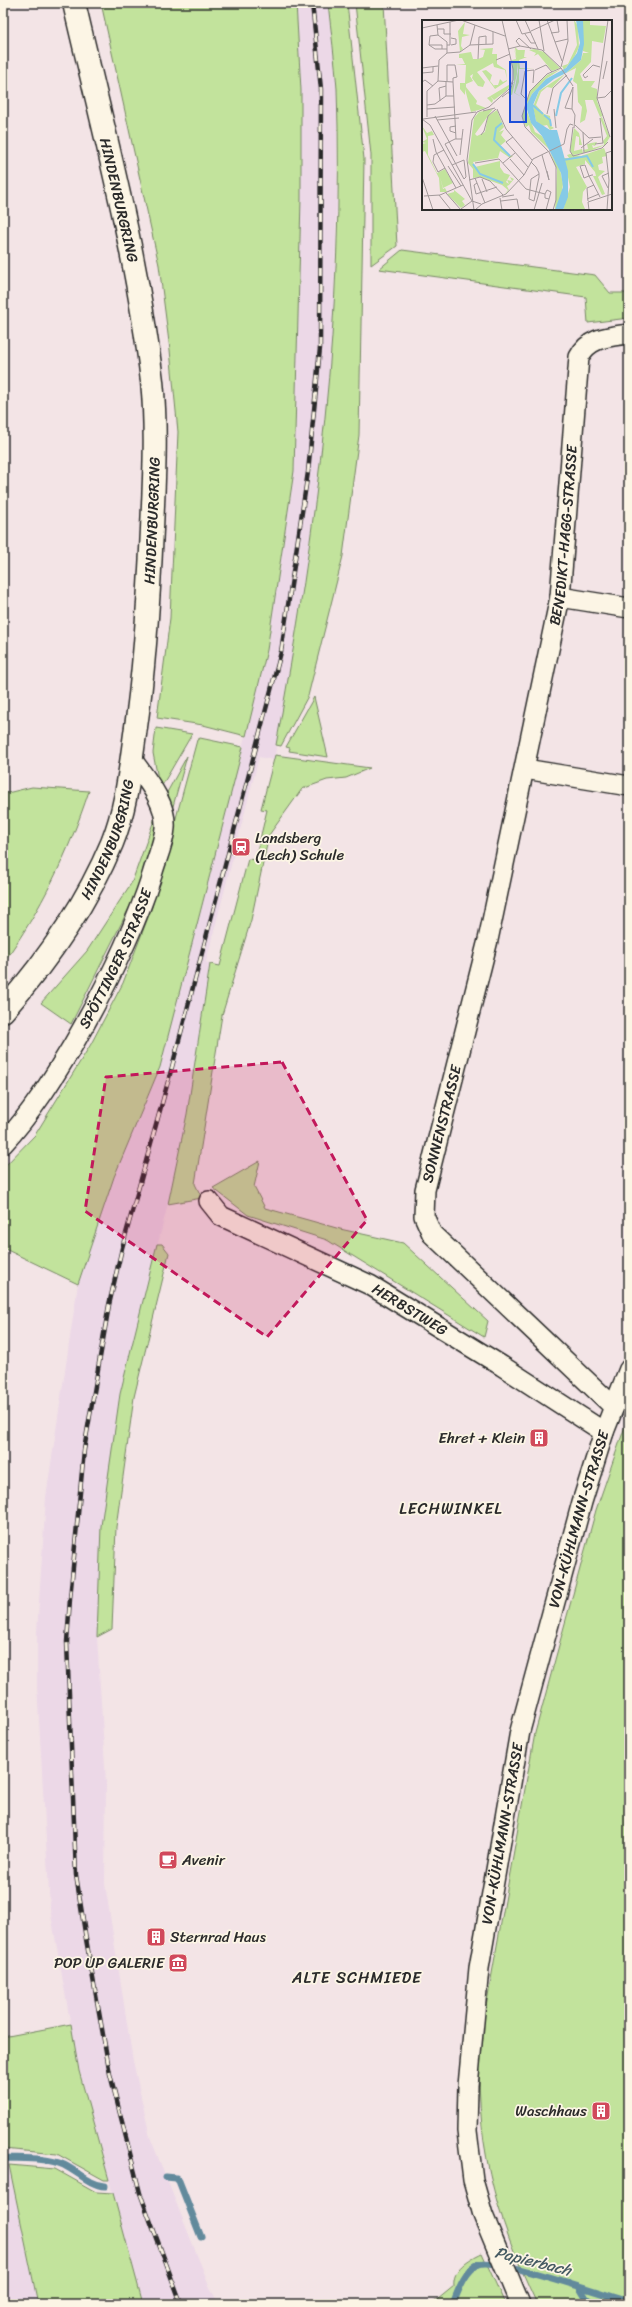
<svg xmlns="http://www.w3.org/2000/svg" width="632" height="2307" font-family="Sriracha,sans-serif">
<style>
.built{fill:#ecd8e7}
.green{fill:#c2e39c;stroke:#768764}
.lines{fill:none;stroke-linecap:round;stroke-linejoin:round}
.stream{stroke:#628a9c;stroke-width:7}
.minor-casing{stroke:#2b2b2b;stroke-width:22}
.secondary-casing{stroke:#2b2b2b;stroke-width:25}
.minor{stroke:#fcf5e5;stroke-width:19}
.secondary{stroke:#fcf5e5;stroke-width:22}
.rail-casing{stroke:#2b2b2b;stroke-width:4.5}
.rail{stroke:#fcf5e5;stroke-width:3;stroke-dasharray:9;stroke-linecap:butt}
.marked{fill:#c2185b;fill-opacity:0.2;stroke:#c2185b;stroke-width:3;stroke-dasharray:8 5;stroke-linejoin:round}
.labels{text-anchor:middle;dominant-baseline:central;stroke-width:3.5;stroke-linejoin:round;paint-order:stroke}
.street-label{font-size:15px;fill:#2b2b2b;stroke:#fcf5e5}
.poi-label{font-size:15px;fill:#2b2b2b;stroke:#fcf5e5;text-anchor:start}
.neighbourhood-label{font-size:16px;letter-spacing:1px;fill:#2b2b2b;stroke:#fcf5e5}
.water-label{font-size:16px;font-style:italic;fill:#465b63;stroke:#fcf5e5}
.inset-river{fill:none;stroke:#86cae7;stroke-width:2}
.inset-road{fill:none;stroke:#a39a9b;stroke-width:1}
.view{fill:#1d4ed8;fill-opacity:0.15;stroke:#1d4ed8;stroke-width:2}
.inset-edge{fill:none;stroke:#2b2b2b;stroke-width:2}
</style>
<rect width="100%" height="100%" fill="#f3e4e6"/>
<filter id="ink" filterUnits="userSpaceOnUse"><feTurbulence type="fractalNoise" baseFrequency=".025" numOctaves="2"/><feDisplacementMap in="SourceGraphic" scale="8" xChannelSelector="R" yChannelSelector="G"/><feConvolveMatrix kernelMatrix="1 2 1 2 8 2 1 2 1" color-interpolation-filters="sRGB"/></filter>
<g filter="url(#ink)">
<!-- built -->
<g class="built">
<path d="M296,3H328L337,88V199L333,349L320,474L293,654L274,760L259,757L206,962L210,964L187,1114L168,1204L120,1394L97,1637L106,1783L105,1884L133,2061L150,2137L211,2290L219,2304H143L79,2071L50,1909L37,1686V1632L46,1497L78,1284L114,1177L160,1067L267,650L294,471L301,199V90Z"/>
<path d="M3,2165H9L38,2304H3Z"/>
</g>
<!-- green -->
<g class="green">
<path d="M101,3H296L301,90V199L294,471L267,650L246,736L203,725L157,718L170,618L178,432L170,350L159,265Z"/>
<path d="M328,3H347L364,159L359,435L343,556L308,696L281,746L276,745C317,529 345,309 337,89C335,60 331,31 328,3Z"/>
<path d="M355,3H384L397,246L371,265V155Z"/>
<path d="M402,250L595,275L610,293H629V318L588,323L586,297L379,269Z"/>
<path d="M314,697L328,757L289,751L290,748L286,747Z"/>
<path d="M156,728L192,734L160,789L153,753Z"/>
<path d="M200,738L243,747L160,1067L114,1177L78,1284L3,1248V1168L35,1135L91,1044L123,983L152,907L197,740Z"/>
<path d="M275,755L370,768L346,778L327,780L302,789L269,835L251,920L222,1015L195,1184L202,1198L168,1204L187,1114L210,964L220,966L248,859L255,860L267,810L261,809Z"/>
<path d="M187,756L170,817L164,798Z"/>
<path d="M32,787L89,791C69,852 41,910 3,963V794Z"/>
<path d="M158,809L161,823L133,900L71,1024L41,1003L87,951L132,882Z"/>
<path d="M260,1161L254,1187L265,1208L340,1229L403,1243L488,1321L484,1337L327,1240L248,1215L213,1188Z"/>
<path d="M157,1244H162L169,1253L134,1397L116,1527L112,1629L97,1637L101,1526L120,1394Z"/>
<path d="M629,1415V1673L626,1682L629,1749V2304H537C494,2213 473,2137 481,2035L535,1733L596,1510Z"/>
<path d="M71,2024L79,2071L109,2180H104L57,2154L3,2149V2037Z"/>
<path d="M9,2165L55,2169L96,2192L113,2193L143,2304H38Z"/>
<path d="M482,2253L505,2304H432L454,2286C452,2269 469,2259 482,2253Z"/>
</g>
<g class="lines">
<!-- stream -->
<g class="stream">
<path d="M3,2158C23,2159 46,2157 64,2165C78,2172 90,2185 105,2186"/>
<path d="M166,2177L176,2178L179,2181L201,2237"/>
<path d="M580,2288L586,2298L593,2304"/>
<path d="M453,2304C458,2291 465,2270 479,2264C495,2257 606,2295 629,2302"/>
</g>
<defs>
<g id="minor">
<path d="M560,597L629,608"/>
<path d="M525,769L629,786"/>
<path id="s1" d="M3,1144C31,1114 52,1080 73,1045C104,991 133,934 152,875C156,860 164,843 165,828C167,802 145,778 131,758"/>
<path id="s2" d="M209,1201L221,1216L370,1285L502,1366L604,1432"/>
<path id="s3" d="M614,1407L432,1234L424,1216L425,1190L488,940L560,597L579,357C589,337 608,337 629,334"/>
<path id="s4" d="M520,2304L483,2215L473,2180L467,2131L468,2086L479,1968L520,1731L582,1502L604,1432L629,1369"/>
</g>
<g id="secondary">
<path id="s5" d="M3,1011C46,962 87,903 112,843C126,809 130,770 135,734C145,666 149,598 152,529C154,480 157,430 152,381C137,253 103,128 74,3"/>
</g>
</defs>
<!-- minor casing -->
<use href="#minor" class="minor-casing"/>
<!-- secondary casing -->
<use href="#secondary" class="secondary-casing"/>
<!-- minor -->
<use href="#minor" class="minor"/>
<!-- secondary -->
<use href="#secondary" class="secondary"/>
<defs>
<path id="rail" d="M181,2304L140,2193L110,2074L86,1939L76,1875L67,1642L70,1599L84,1450L109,1305L122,1248L172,1067L281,652L308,472L320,348L321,89L312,3"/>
</defs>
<!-- rail casing -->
<use href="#rail" class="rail-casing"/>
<!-- rail -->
<use href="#rail" class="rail"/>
</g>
</g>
<!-- marked area -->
<path class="marked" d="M282,1062L367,1220L267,1337L85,1211L106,1077Z"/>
<!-- icons -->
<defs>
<symbol id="station-square" viewBox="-11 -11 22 22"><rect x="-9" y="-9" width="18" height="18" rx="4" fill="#d1495b" stroke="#fcf5e5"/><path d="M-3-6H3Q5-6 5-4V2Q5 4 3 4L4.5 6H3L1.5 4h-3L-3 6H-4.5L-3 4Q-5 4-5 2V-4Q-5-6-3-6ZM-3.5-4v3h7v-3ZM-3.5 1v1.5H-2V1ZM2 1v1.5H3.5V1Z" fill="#fff"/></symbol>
<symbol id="building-square" viewBox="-11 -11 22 22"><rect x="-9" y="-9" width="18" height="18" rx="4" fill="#d1495b" stroke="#fcf5e5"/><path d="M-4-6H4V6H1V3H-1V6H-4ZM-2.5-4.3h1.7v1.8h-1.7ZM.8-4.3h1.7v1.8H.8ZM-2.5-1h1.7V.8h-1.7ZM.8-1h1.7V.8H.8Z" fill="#fff"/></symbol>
<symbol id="cafe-square" viewBox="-11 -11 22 22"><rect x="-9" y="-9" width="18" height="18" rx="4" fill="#d1495b" stroke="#fcf5e5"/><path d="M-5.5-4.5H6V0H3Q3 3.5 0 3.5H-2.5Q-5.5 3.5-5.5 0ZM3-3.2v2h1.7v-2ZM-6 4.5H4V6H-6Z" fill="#fff"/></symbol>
<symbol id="museum-square" viewBox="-11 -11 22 22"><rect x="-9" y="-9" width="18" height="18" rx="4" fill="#d1495b" stroke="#fcf5e5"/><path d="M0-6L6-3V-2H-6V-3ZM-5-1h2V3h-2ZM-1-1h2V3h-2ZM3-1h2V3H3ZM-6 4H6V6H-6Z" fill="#fff"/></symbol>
</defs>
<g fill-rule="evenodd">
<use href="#station-square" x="230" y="836" width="22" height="22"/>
<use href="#building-square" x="528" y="1427" width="22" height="22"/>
<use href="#cafe-square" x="157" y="1849" width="22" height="22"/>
<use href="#building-square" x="145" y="1926" width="22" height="22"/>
<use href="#museum-square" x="167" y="1952" width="22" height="22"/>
<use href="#building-square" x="590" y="2100" width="22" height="22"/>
</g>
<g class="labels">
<!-- street labels -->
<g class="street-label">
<text transform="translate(119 200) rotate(77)">HINDENBURGRING</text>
<text stroke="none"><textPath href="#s5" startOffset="527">HINDENBURGRING</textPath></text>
<text stroke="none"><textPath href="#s3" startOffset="967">BENEDIKT-HAGG-STRASSE</textPath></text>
<text stroke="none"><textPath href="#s5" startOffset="203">HINDENBURGRING</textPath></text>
<text stroke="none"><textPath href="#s1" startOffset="218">SPÖTTINGER STRASSE</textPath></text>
<text stroke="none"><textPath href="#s3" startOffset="365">SONNENSTRASSE</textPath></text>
<text stroke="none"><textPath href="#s2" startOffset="230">HERBSTWEG</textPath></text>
<text stroke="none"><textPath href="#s4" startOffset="806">VON-KÜHLMANN-STRASSE</textPath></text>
<text stroke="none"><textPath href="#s4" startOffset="482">VON-KÜHLMANN-STRASSE</textPath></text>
</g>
<!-- poi labels -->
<g class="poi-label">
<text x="255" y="838">Landsberg<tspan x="255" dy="17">(Lech) Schule</tspan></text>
<text x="525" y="1438" text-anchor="end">Ehret + Klein</text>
<text x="182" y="1860">Avenir</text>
<text x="170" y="1937">Sternrad Haus</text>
<text x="164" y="1963" text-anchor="end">POP UP GALERIE</text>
<text x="587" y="2111" text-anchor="end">Waschhaus</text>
</g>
<!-- neighbourhood labels -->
<g class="neighbourhood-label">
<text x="451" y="1508">LECHWINKEL</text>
<text x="357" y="1977">ALTE SCHMIEDE</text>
</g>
<!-- water labels -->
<g class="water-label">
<text transform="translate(533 2261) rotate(14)">Papierbach</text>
</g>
</g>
<!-- overview -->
<g transform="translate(422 20)">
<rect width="190" height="190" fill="#f3e4e6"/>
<path d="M152,0L156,6L157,27L152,38L142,50L140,46L146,44L155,25ZM161,0H168V5L184,6L181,23L170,21L169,42L158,54L161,61H173L169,67L175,69V81L181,96L178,97L171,80H163L165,91L163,100L158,103L160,87L156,82L155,64L151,61L154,48L144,53L159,40L161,33H167L161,31ZM43,2L41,14L48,15L40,17L39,26L41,29L38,32L36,11ZM92,27L95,41V54L90,75L86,74L92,63L90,40L94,39ZM93,27L96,30H103L102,37H105L97,40L98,48L112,49H97V62L93,73L100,77L92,73L96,51ZM71,28L70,34H75V44L84,50L85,61L73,69L60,51L64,50L70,55L68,61L73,67L72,65H76L78,59L81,62L85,60L83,50L72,47L71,43L55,52L63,62L61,67L56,66L50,58L51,54L48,56L51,61L44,64V67L55,81L54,84L64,88L49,92L43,69V75L38,69V63H43L44,45H34L43,44L40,38H37V34L49,32L51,39H56L61,37L63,30L57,29ZM113,29L122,32L138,48L130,51L116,34L112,36L114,33L107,30ZM139,49L124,59L110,74L104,89L113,112L120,116L128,130L109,112L107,105L104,107L100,96L108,71L125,55ZM143,54L130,68L125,67L119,72L114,85L122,94L128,96L129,106L132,108L128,110L125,105L120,106L114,101L111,87L117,71ZM90,63L84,71L72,80L68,76L71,80L70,83L65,78ZM71,89L53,114L55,116L63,112L66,96L75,90L82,107L77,112L82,110L79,115L84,121L78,126L86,135L91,136L88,138L78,131L76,138L51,142L53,147L78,141V147L82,153L88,155L84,162L87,164L85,160L90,161L88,157L92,159L87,165L85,166L87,170L82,175L86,170L80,165L58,157L51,158V149L46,143L52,98L57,92ZM180,97L188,117L183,125L163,133L161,130L166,129L165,124L169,123L175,122L173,126L170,125L171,128L182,125L181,121L185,116L178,98ZM0,106L5,113L10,111L12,115L6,116V135L15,153L23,149L31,163L21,168L18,157L21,169L23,168L25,172H18L17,158L3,131L0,132V124L4,123L0,122L5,119ZM152,108L157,113L160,125H157V117L154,116L152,131L160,129L161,133L151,135L148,131ZM182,128L185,136L180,137L181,143L176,145L177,150L183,151L176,157L183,174L180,175L171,156H174L173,152L163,140V144L154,147L165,167L161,172L160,182L163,189H167L163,190H141L148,167L142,138H147L145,135L148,134L159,136ZM128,132L138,149L141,164L139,178L133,190L135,150ZM32,170L43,179L40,181L43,185L39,188L25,174L32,172Z" fill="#c2e39c"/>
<path d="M154,0H161L162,24L159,40L144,53L132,59L117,71L111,85L114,101L128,110H135L146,151V177L141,190H133L141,167L139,153L120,116L109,103L104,86L110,74L124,59L144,48L155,33L158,23Z" fill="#86cae7"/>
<path class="inset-river" d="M107,82L121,94M122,95L128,100L129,106M134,96L139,73L150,58M80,103L74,108L72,120L88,136M141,140L165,136L171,147M51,144L58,154L81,163"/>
<path class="inset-road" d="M39,0L83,16M94,0L100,14L109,12M103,0L116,29M117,0L122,31M125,0L140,41M186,0L175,78L188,117M15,5L16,15L25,22V33M0,8L37,0M16,9H22V14H29M109,11L133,0M129,13L137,12L135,0M103,14L109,23H114M16,15L8,16L7,25L13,29H25M29,18L34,19V24L29,25M133,22L146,19M7,25H20V29M25,25H28V2M48,25L53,5M98,26L94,21L97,18L109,29M86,29L98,26L120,30L139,48L151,66M56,39L57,17L64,16V24M74,40L88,34M139,47L146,21L145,0M0,48L16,46M113,50L124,45L130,52M0,53L11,52V47M166,56L163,58L161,55L171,45L178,47M181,59L185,41M16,61L31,62L34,119M24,61V76M25,61V45H33L35,57L31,58V62M0,62L3,60L11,66M80,77L88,71L91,62M175,78L183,77L190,70M104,79L99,74L103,51L112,50L111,63M18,81L17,68L24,66M5,85L13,84L24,76H32M5,89L33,87M75,89L84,109L110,140M132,89L134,108M150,89L143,88L151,67M150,89L151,67M150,89L153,95L152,108M61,91L73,88M125,94L131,68L145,55M13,96L35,136M5,97V71L16,61L17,40L25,33L38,32L48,25L71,24V12M0,99L8,105L50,181L59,184M1,99L54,92M15,100L37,98M153,105L167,118L179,117M34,106L28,107V111L34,113M151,107L148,131L151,136L180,128L186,122M161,112L162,133M59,115L62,111L66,96L74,89M91,117L84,122L106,147M11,119L14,132L34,168M40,119H33L23,124L42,159M173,124L181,123L178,98M159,128L171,119M22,130L12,135L11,142L16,152L23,148M38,135L41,109M120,135L127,160L125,151M88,139L102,155M109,142L114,147L117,153V157L112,181L107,179L109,159L117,154M53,143L77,139L104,169L123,174V178L127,179L124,190M81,143L93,133M30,145L42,140M26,146L39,166M171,155H170L167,156L162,158L158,146L163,145L167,156L178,177M0,157L11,190M53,158L63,183M42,159L44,157L42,140M60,159L65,172M47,160L58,157L68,161L81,175M55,163L52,165L54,174L75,167M186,168L180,156L187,153M24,173L39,190M123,174L125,170L129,172L127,179M17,175L29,190M2,176L18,175L41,165M80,177L92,175M78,178L80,190M165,179L177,174M79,181L95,179L97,190M166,181L165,168L172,165M39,189L50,181M52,190L45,140L50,100L55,92L67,87L87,69L91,60V49L80,0M53,190L60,184L84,174L102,155L111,139L142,124L145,109L148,104L151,105M112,190L120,163M131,190L134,180V147L127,132L103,107L100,96L108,71L125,54L139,48M167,190L166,182L190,174M185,190L187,160L184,133L190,131"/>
<path class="view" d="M88,42H104V102H88Z"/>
<rect width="190" height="190" class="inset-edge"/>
</g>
<!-- margin -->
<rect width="632" height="2307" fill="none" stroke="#fcf5e5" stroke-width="16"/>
<rect x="8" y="8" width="616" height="2291" fill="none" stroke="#2b2b2b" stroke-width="1.5" filter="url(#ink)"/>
</svg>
